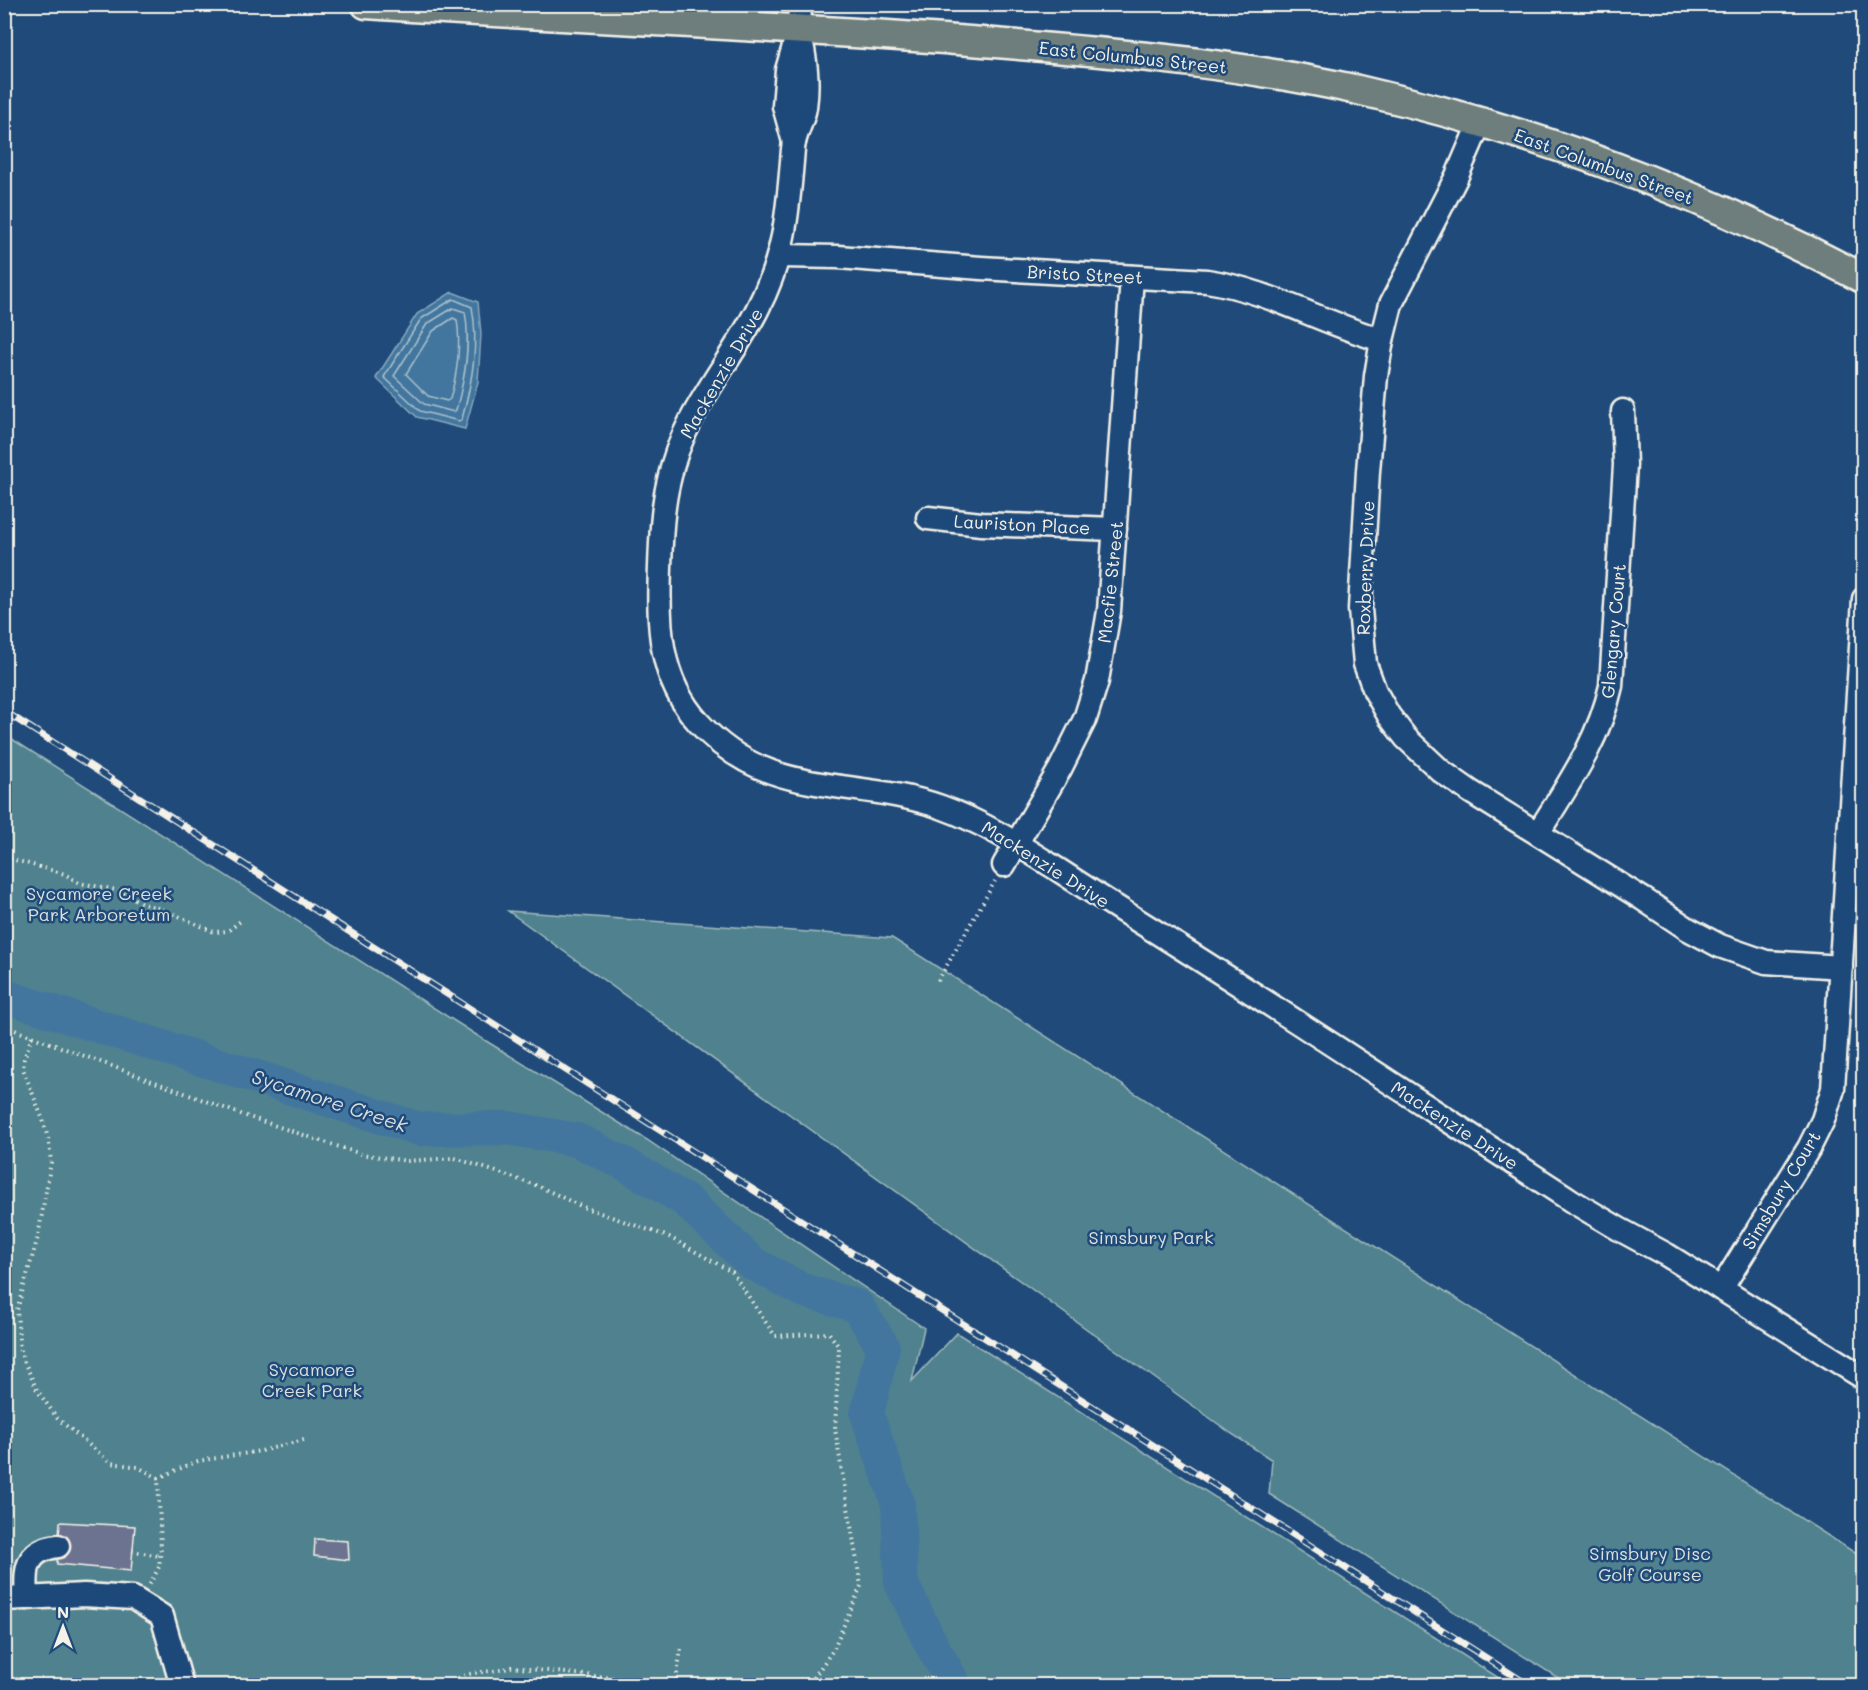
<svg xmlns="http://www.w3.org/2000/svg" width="1868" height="1690" font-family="Mali,sans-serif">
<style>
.green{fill:#4f828e;stroke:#a2babb;stroke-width:1.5}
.water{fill:#42769f;stroke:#89a7bc;stroke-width:1.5}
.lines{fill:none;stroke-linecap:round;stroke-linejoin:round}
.shore{stroke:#adc0cb;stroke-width:1.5}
.river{stroke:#42769f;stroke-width:34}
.building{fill:#6c7391;stroke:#f4f1e8;stroke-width:1.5}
.minor-casing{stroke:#f4f1e8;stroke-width:27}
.major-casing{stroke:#f4f1e8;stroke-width:33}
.path{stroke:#f4f1e8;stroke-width:4;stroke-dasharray:1.5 4.5;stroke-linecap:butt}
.minor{stroke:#1f4a7a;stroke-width:22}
.major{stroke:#6d7e7c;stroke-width:28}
.rail-casing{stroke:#f4f1e8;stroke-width:7}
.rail{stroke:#1f4a7a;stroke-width:4.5;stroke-dasharray:14;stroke-linecap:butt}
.labels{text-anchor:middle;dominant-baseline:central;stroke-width:5;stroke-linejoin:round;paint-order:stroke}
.street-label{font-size:18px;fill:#f4f1e8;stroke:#1f4a7a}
.park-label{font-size:18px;fill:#dbe0da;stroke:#1f4a7a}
.water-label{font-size:20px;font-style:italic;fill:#d9dfdd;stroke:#1f4a7a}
</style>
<rect width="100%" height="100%" fill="#1f4a7a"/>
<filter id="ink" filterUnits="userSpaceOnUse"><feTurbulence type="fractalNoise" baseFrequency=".0167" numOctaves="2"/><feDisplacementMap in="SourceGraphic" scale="12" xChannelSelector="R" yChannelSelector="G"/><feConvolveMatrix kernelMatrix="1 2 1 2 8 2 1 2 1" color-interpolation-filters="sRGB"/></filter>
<g filter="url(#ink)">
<!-- green -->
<g class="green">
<path d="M4,734L478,1036L647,1140L924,1328L912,1381L957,1333L1510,1685H5Z"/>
<path d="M508,911L892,938L1863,1558V1685H1569L1269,1494L1272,1460L1232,1434Z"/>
</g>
<!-- water -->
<path class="water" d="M452,292L478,302L481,334L478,382L465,429L417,417L376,378L417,314Z"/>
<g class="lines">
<!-- shore -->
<g class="shore">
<path d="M453,299L472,307C479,345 472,382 462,419L459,421L420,411L384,377L421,319Z"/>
<path d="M453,308L465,312C471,345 465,378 456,410L454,412L424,404L394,376L427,324Z"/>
<path d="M453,318L457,320C461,346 457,374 450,399L447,401L428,396L406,374L433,331Z"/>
</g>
<!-- river -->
<path class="river" d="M4,996L419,1129L508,1128L577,1140L625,1164L685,1200L752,1263L805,1291L857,1306L883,1347L867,1414L898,1504L901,1582L931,1644L955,1686"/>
</g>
<!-- building -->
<g class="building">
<path d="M60,1522L135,1526L131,1571L57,1564Z"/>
<path d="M315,1539L348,1541L349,1560L314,1556Z"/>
</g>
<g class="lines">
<defs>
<g id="minor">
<path d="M799,29C805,57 809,79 805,107C803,122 794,134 793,149C788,209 786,254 757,310C728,367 682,415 669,480C662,508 661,538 660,567C658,624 658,678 699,723C769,801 853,776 941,807C983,822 1019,845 1057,869C1086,888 1116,907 1145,925C1289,1015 1430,1109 1572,1201L1619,1229L1667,1255L1864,1378"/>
<path d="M1480,122L1456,178L1391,304L1382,340L1376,376L1368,471L1360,609L1365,664L1375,691L1389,716L1406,738L1441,771L1471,792L1643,899L1688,929L1720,946L1766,962L1841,967"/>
<path d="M794,142L784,106L787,70L799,29L800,4"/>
<path d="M779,256L838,257L981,268L1207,281C1268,290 1322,323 1382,340"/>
<path d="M928,518L981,524L1115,529"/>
<path d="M1538,833C1567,786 1599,741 1611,686L1625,465L1623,411"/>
<path d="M1004,865L1060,769L1085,719L1097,681L1109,611L1132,277"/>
<path d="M1721,1289L1809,1148L1823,1120L1833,1089L1864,599"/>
<path d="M27,1598C25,1570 25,1550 58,1546"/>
<path d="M4,1599L84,1595L133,1598L162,1616L182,1686"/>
</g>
<path id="major" d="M366,4C559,17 752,25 944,39C1083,50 1222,60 1358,90C1533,130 1705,195 1864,279"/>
</defs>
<!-- minor casing -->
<use href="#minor" class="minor-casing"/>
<!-- major casing -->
<use href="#major" class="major-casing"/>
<!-- path -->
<g class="path">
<path d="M4,764L9,771L8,787L4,793"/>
<path d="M4,857L65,874L79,883L117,890L142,903L167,911L214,932L228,931L243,919"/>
<path d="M938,981L995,881"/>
<path d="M4,1026L246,1116L361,1154L407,1161L455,1158L538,1186L583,1207L669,1237L732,1272L775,1336L829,1333L839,1347L835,1429L861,1586L833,1650L808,1686"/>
<path d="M32,1036L24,1059L23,1069L43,1120L49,1142L51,1162L38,1237L17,1310L20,1352L37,1390L57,1418L111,1463L138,1467L158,1478L161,1547L159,1567L149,1586"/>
<path d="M158,1478L198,1461L261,1451L308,1439"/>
<path d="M132,1551L160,1556"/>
<path d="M449,1686C465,1667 491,1675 511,1667L649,1682L653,1686"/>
<path d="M675,1686L681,1649"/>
</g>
<!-- minor -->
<use href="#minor" class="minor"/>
<!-- major -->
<use href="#major" class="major"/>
<defs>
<path id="rail" d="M4,711L1530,1686"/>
</defs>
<!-- rail casing -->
<use href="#rail" class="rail-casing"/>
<!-- rail -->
<use href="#rail" class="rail"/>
</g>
</g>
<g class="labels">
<!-- street labels -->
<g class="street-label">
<text transform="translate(1133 57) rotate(6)">East Columbus Street</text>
<text transform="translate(1604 166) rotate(20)">East Columbus Street</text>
<text transform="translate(1085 274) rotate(3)">Bristo Street</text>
<text transform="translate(721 373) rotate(-60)">Mackenzie Drive</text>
<text transform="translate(1022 524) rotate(3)">Lauriston Place</text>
<text transform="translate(1365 568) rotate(-88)">Roxberry Drive</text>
<text transform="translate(1110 582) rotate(-84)">Macfie Street</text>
<text transform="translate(1613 631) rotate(-85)">Glengary Court</text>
<text transform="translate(1046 864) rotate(32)">Mackenzie Drive</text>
<text transform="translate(1455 1125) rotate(33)">Mackenzie Drive</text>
<text transform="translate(1781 1190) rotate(-59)">Simsbury Court</text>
</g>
<!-- park labels -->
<g class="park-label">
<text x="99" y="893">Sycamore Creek<tspan x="99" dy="21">Park Arboretum</tspan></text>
<text x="1151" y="1237">Simsbury Park</text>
<text x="312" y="1369">Sycamore<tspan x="312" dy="21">Creek Park</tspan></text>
<text x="1650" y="1553">Simsbury Disc<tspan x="1650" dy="21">Golf Course</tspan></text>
</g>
<!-- water labels -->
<g class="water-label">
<text transform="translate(330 1100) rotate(18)">Sycamore Creek</text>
</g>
</g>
<!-- margin -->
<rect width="1868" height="1690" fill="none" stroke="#1f4a7a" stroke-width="24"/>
<rect x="12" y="12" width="1844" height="1666" fill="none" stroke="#f4f1e8" stroke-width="2" filter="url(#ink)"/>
<!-- north arrow -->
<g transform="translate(63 1627)" stroke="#1f4a7a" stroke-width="4.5" paint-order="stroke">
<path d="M0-4.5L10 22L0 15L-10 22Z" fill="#f4f1e8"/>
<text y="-9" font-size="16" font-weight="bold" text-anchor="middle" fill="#f4f1e8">N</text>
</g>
</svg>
